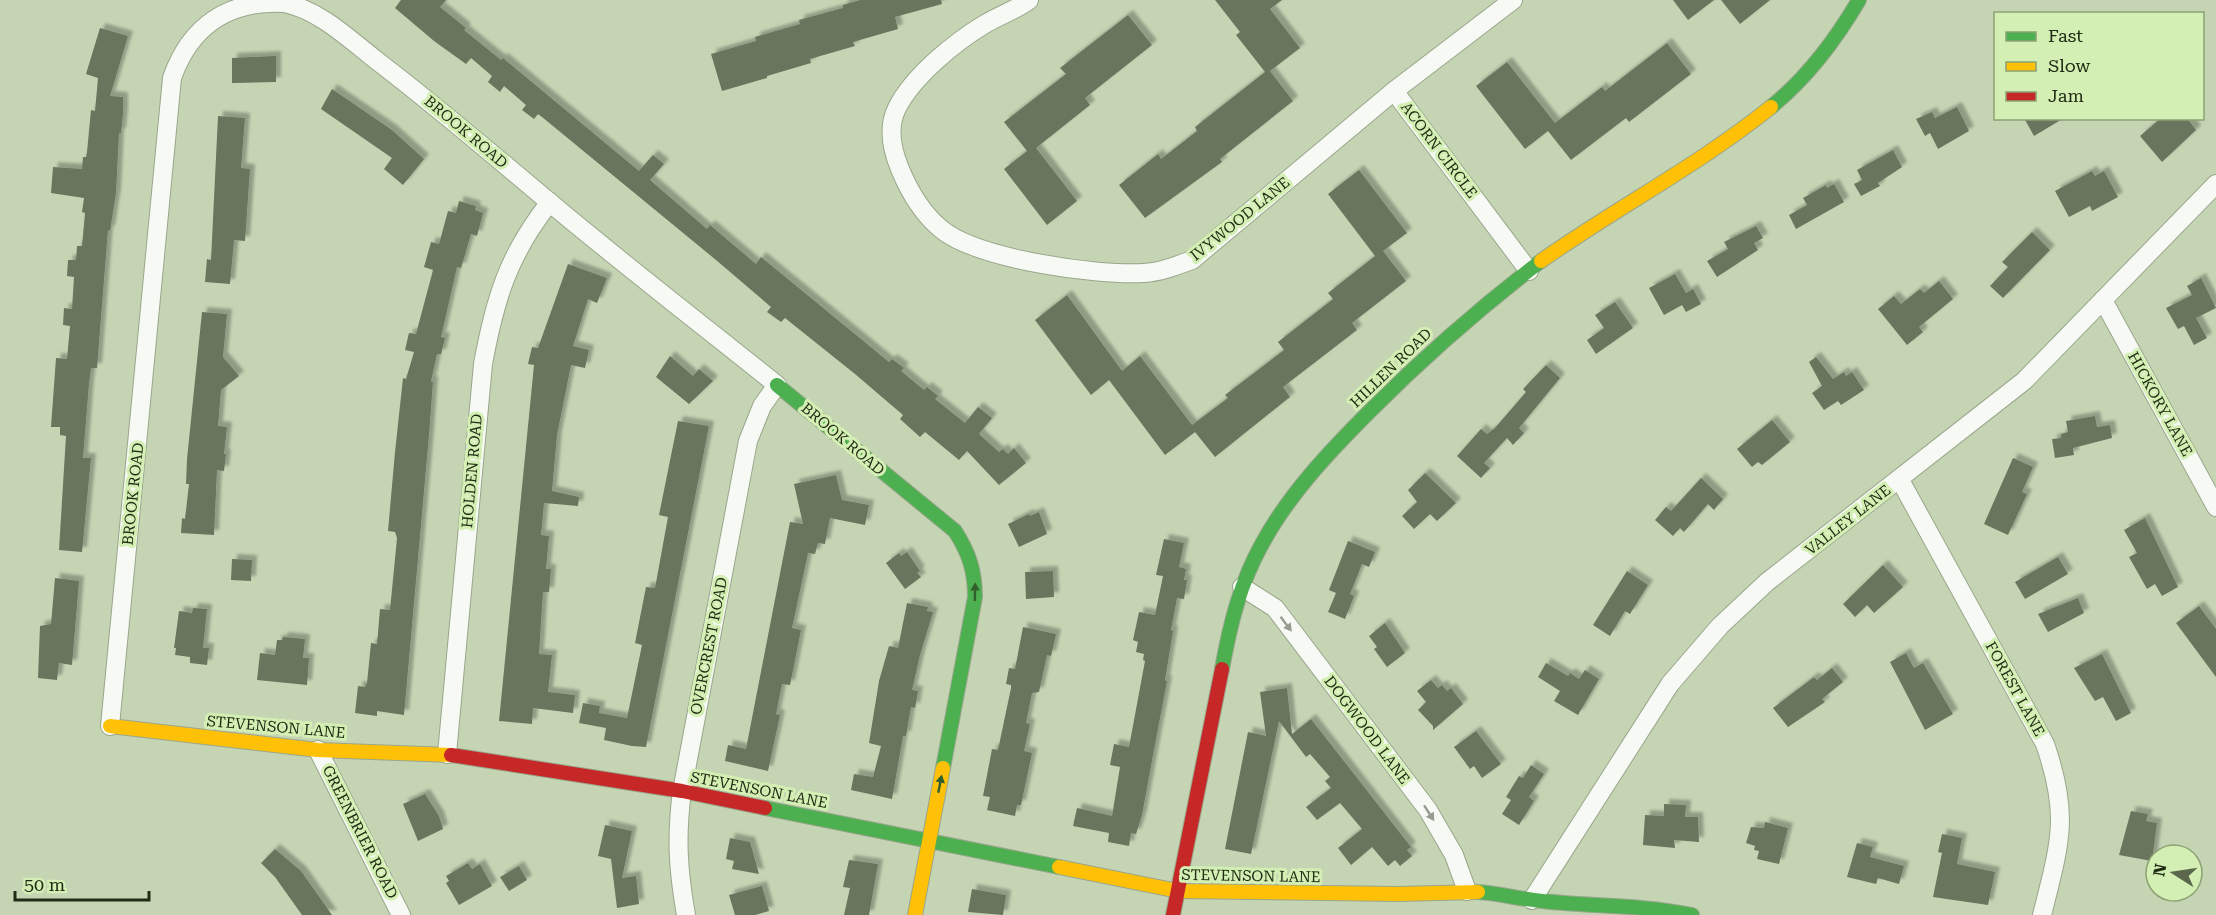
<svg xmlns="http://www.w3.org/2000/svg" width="2216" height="915" font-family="'Roboto Serif',serif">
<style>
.building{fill:#6a745d;filter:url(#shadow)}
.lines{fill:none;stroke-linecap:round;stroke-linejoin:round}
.street-casing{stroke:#9aa68c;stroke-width:20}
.fast-casing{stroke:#9aa68c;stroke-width:16}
.slow-casing{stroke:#9aa68c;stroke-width:16}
.jam-casing{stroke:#9aa68c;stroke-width:16}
.street{stroke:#f6f9f4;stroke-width:18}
.fast{stroke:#4caf50;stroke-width:14}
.slow{stroke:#ffc107;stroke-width:14}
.jam{stroke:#c62828;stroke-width:14}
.oneway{fill:#32602d}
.oneway2{fill:#969d90}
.labels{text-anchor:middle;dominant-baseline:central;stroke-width:6;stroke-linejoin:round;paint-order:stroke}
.street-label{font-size:15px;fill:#212c15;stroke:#d3efb3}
</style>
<defs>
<filter id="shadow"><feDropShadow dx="5" dy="-5" stdDeviation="1.5" flood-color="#0004"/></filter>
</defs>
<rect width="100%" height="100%" fill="#c5d5b4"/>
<!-- building -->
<g class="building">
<path d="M401,0H446L440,7L466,28L464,30L501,60L503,58L639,171L653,155L664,164L650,180L707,229L710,225L756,264L761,257L889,362L892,359L904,368L901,371L924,390L927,387L938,396L935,399L965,423L978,407L992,418L979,434L999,452L1003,449L1008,454L1014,448L1026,463L999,485L967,451L959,460L925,432L920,437L900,419L903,415L855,374L785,318L781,322L767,312L771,307L716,260L542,117L538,114L534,119L522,110L526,105L504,86L500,92L488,82L492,76L471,58L466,64L434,41L395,8Z"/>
<path d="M860,0H941L942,4L895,17L898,29L853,42L855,46L810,59L811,63L767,76V78L722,91L711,54L756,41L755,37L800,24L799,20L843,8V5Z"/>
<path d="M1215,0H1282L1270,9L1300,48L1270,71L1293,101L1220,159L1222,162L1145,218L1119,185L1158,154L1161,159L1197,131L1195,127L1265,72L1236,35L1240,32Z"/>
<path d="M1673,0H1714L1688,20Z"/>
<path d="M1721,0H1770L1740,24Z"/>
<path d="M1128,15L1152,45L1085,98L1090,105L1036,148L1077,201L1047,225L1004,169L1027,151L1004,122L1066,74L1060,68Z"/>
<path d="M100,28L128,36L110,96L123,97V113L121,133H119L116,193L110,231L108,230L97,368H91L89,384L83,458H91L82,552L59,550L66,436L60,435V427H51L56,358L67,359L70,326L63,325L64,308L72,309L74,277L67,276L68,260H76L77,246H82L85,213L82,212L84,198L51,193L53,167L82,169L83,157H86L87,152L91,110L95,111L98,78L86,74Z"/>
<path d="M1667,43L1691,74L1629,122L1626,118L1571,160L1548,131L1525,149L1476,86L1507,62L1555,123L1602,87L1605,91Z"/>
<path d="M276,56V82L232,83V58Z"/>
<path d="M332,89L392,130L424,159L403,185L384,169L392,158L321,109Z"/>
<path d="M1957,107L1969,131L1938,149L1930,133L1925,136L1916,119L1932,112L1935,118Z"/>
<path d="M218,116L245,118L241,168L250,169L245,241L234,240L230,284L205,282L207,259L211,260Z"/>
<path d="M2024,118H2064L2034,136Z"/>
<path d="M2161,118H2187L2196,130L2162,162L2140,136Z"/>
<path d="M1893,150L1902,167L1878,183L1880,186L1861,196L1854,184L1862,180L1857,170Z"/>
<path d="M1359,170L1407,233L1383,251L1406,281L1352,323L1357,330L1283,387L1290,397L1215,457L1195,432L1165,455L1109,380L1091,395L1035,320L1067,295L1122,371L1140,356L1192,425L1228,398L1225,395L1284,350L1278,342L1333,299L1328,293L1375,256L1328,194Z"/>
<path d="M2092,171L2095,176L2104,171L2118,197L2092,211L2090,206L2069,217L2055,191Z"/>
<path d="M1834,184L1844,202L1796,229L1789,215L1807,205L1803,198L1826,185L1827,188Z"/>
<path d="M459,201L476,206L475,210L483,213L477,236L471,234L461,268L457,267L441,337L445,338L441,354H437L431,381L433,382L429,435L404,715L377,711V716L355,713L358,686L365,687L367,683L371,643L377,644L380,609L390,610L397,538L395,532L388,531L395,452L403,378L406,379L414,352L405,350L409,333L416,334L433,270L424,267L431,242L439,244L448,211L456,213Z"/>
<path d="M1756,226L1763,238L1754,243L1758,250L1717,277L1707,261L1728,249L1724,242Z"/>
<path d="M2032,232L2050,250L2003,298L1990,286L2008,267L2002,262Z"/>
<path d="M568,264L607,278L597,303L588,299L573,346L589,350L585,368L571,365L557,435L552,491L579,497L578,506L544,503L541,535L549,536L546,569H551L549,592H543L539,654L552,655L548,692L575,695L573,713L533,708L532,724L499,721L534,365L528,364L532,347L538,348Z"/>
<path d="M1675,274L1686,293L1693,289L1701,304L1686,312L1682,305L1664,315L1649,288Z"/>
<path d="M2201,278L2216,308L2196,318L2207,338L2194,345L2184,326L2178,329L2166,308L2192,295L2187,286Z"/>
<path d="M1939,281L1953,299L1919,327L1923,332L1907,345L1878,309L1894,296L1901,304L1920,289L1924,293Z"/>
<path d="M1615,302L1633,328L1596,354L1587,340L1604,328L1595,315Z"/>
<path d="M202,312L227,314L223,357L239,376L221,390L218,426L227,427L224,454H226L224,471L217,470L214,535L181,533L182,518L185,519L189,484H186L187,459Z"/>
<path d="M670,356L693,376L699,369L713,381L689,404L656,377Z"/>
<path d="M1816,357L1833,379L1844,372L1846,376L1852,372L1864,390L1841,405L1838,401L1824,410L1812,393L1822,386L1809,362Z"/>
<path d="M1546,365L1560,378L1519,428L1524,433L1513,445L1507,438L1484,463L1490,468L1481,478L1457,456L1481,429L1487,434L1495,428L1526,392L1523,389Z"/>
<path d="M2095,416L2097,427L2110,425L2112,438L2073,448L2074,455L2055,458L2052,439L2061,438V434L2068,432L2066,421Z"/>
<path d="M1772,420L1790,442L1762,465L1758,462L1752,467L1737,449Z"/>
<path d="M678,421L709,426L646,747L632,746L604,740L606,728L579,723L583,703L600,706L599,713L627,718L642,645L635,643L646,587L655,588L668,517L659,515Z"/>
<path d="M2013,458L2033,467L2022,492L2027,494L2008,535L1984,524Z"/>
<path d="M1425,473L1456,503L1437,521L1430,514L1414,529L1402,516L1417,502L1408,490Z"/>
<path d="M836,475L842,500L869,505L865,525L830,518L825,544L818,543L815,554L808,553L792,628L801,630L790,685L782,684L776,714L780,715L768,771L725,761L728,745L746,749L790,522L803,524L794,484Z"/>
<path d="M1701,478L1723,499L1714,510L1708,504L1684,532L1680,528L1673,536L1655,520L1666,507L1671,511Z"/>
<path d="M1039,512L1047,534L1019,547L1008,524L1029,514L1030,516Z"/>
<path d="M2145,518L2178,587L2162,596L2155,584L2147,589L2129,557L2137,553L2124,530Z"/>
<path d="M1164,539L1184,543L1179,567L1186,569L1184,580H1187L1184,599L1177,598L1171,630L1173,631L1165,680L1167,681L1153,755L1142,815L1136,834L1131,833L1129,846L1108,842L1109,833L1073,826L1077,808L1112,816L1120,767L1110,765L1114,744L1129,747L1145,661L1143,660L1144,654L1136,652L1138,642L1133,640L1139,612L1155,615L1163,576L1156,575Z"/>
<path d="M1348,541L1375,552L1369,567L1362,564L1350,594L1354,596L1345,619L1328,612L1336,593L1329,590Z"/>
<path d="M907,552L920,571L917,573L921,577L905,589L886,563L899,553L901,556Z"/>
<path d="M2058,557L2068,574L2025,599L2015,582Z"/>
<path d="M232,559L252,560L251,581L231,580Z"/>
<path d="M1883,565L1903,587L1874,613L1867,605L1855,617L1843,604Z"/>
<path d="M1053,571L1054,597L1026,599L1025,572Z"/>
<path d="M1627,571L1648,585L1630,614L1625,611L1610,636L1593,625Z"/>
<path d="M55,578L79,581L72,665L59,663L57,680L38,678L40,626L51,624Z"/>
<path d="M2078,598L2084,613L2048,632L2038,614Z"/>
<path d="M907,603L928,607L927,611L933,612L920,655L912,690L918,691L915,708L911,707L906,736H903L892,799L851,790L854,774L873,777L881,746L869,743L879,681L889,646L898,648Z"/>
<path d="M2199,606L2216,629V677L2176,623Z"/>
<path d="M193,608L207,609L203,648H209L207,665L190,663V657L175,655L176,648H174L179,611L192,613Z"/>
<path d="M1385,623L1405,653L1387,667L1374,649L1377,647L1369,636Z"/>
<path d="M1023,627L1056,634L1051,656L1047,655L1039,692L1032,693L1026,723L1030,724L1024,751L1032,753L1021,805H1017L1015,816L987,810L990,797L983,796L992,749L998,750L1011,688V685L1006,684L1009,668L1015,669Z"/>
<path d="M283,637L305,639L303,658H309L307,685L257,680L260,653L275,655L277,640H282Z"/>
<path d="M1906,653L1914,668L1923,663L1953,714L1925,730L1890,662Z"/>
<path d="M2102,654L2131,713L2116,721L2103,697L2095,701L2074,668Z"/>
<path d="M1546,663L1568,676L1570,673L1579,679L1585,670L1599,679L1578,715L1554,701L1560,691L1538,677Z"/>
<path d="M1832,668L1843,682L1822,699L1825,702L1788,727L1773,708L1814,677L1817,680Z"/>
<path d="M1431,680L1438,688L1442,685L1447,691L1451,688L1463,704L1433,730V726L1418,710L1426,702L1417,691Z"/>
<path d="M1287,688L1292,734L1311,719L1411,847L1407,850L1412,856L1400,866L1395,860L1388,866L1372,847L1351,865L1338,848L1362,829L1340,803L1317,820L1306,807L1331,788L1325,781L1330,777L1310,754L1306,757L1279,721L1251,854L1225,849L1248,732L1266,736L1260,692Z"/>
<path d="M1476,731L1501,764L1482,778L1474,766L1470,769L1454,747Z"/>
<path d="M1531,765L1544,774L1529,797L1534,801L1519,825L1502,814L1511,800L1506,797L1519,776L1523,778Z"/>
<path d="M425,794L439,816L443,829L418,841L403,804Z"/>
<path d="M1664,804L1686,805L1685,817H1698L1699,842L1674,840L1675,848L1643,845L1645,815L1664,816Z"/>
<path d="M2131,811L2148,814L2146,821L2157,823L2152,861L2119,855Z"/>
<path d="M1765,822L1788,828L1779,864L1757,859L1759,851L1754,850L1755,846L1746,843L1751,827L1764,828Z"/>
<path d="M605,825L632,831L622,878L636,876L639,904L617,908L611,859L598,856Z"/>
<path d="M1942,834L1962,838L1957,864L1995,872L1988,905L1933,897L1942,853L1938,852Z"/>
<path d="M730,838L750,842L759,874L732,869L734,861L726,859Z"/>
<path d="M1857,843L1873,847L1870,857L1904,866L1899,884L1878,878L1876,884L1847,877Z"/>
<path d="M275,849L301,871L332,915H302L275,877L261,863Z"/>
<path d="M849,860L878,864L869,915H844L850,888L843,887Z"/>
<path d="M468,863L472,869L480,864L492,886L459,905L446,883L449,881L446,876Z"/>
<path d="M519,866L527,880L509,891L500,877Z"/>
<path d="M762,886L769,911L755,915H735L729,895Z"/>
<path d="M972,889L1006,895L1003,915L968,912Z"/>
</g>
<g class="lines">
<defs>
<g id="street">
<path d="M1029,0C1016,10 1000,15 985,24C955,42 913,76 897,108C887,128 892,150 900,169C909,191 923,214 941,229C977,259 1097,276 1144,273C1160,272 1176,266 1192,260L1394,91L1513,0"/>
<path d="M1394,91L1529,271"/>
<path d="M2103,300L2216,507"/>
<path d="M1900,480L2045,744C2070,816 2060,843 2042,915"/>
<path d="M1242,587L1275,608L1428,810L1454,855L1467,891"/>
<path d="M110,726L172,78C190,27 227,0 284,3C319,10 348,38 376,60C435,105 491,153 548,201C623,264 701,324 777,385L762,406L748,441L682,791C676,837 678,870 686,915"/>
<path d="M318,750L401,915"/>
<path d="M447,754L483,364C495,299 508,255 550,202"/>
<path d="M1532,900L1670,684L1720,626L1767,582L2024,381L2216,184"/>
</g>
<g id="fast">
<path d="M1771,107C1808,77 1835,41 1859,0"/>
<path d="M777,385L955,531C969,553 975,571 975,597L943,768"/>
<path d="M1222,669C1230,625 1240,583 1262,544C1289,494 1330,451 1370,411C1424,357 1481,307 1541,261"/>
<path d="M765,808L1059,867"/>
<path d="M1478,892C1497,893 1515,898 1534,900C1587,907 1639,904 1692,915"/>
</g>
<g id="slow">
<path d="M1541,261C1616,208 1699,165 1771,107"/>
<path d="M110,726L318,750L451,755"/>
<path d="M1059,867L1178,891L1398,894L1478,892"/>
<path d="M915,915L943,768"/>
</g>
<g id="jam">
<path d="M451,755L682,791L765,808"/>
<path d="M1173,915L1222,669"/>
</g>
</defs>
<!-- street casing -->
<use href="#street" class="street-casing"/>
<!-- fast casing -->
<use href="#fast" class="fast-casing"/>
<!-- slow casing -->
<use href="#slow" class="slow-casing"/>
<!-- jam casing -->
<use href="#jam" class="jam-casing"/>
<!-- street -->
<use href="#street" class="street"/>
<!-- fast -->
<use href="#fast" class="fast"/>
<!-- slow -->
<use href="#slow" class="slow"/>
<!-- jam -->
<use href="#jam" class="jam"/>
</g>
<!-- one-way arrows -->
<defs><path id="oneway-solid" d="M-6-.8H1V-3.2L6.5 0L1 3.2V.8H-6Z" transform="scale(1.5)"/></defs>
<g class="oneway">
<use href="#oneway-solid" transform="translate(975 592) rotate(-89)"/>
<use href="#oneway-solid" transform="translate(940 784) rotate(-79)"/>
</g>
<g class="oneway2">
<use href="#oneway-solid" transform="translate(1286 624) rotate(53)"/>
<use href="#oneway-solid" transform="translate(1429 813) rotate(57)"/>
</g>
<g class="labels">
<!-- street labels -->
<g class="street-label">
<text transform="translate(466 132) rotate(40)">BROOK ROAD</text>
<text transform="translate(1439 150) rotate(53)">ACORN CIRCLE</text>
<text transform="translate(1240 219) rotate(-39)">IVYWOOD LANE</text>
<text transform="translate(1391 368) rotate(-44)">HILLEN ROAD</text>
<text transform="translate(2160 404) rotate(61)">HICKORY LANE</text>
<text transform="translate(843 439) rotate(40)">BROOK ROAD</text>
<text transform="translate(472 471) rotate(-85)">HOLDEN ROAD</text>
<text transform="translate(133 494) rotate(-84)">BROOK ROAD</text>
<text transform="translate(1848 520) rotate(-38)">VALLEY LANE</text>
<text transform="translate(709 646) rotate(-79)">OVERCREST ROAD</text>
<text transform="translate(2015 689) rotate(61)">FOREST LANE</text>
<text transform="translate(276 727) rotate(5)">STEVENSON LANE</text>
<text transform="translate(1367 730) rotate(53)">DOGWOOD LANE</text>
<text transform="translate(759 790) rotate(11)">STEVENSON LANE</text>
<text transform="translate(360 832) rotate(63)">GREENBRIER ROAD</text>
<text transform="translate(1251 876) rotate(1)">STEVENSON LANE</text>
</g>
</g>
<!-- legend -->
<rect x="1994" y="12" width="210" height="108" fill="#d3efb3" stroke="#8ca174" stroke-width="1.5"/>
<rect x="2006" y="32" width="30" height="9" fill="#4caf50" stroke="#8ca174" stroke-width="1.5"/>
<text x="2048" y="42" font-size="18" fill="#212c15">Fast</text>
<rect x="2006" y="62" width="30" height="9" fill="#ffc107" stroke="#8ca174" stroke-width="1.5"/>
<text x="2048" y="72" font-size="18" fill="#212c15">Slow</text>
<rect x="2006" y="92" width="30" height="9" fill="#c62828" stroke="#8ca174" stroke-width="1.5"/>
<text x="2048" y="102" font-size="18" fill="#212c15">Jam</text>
<!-- north arrow -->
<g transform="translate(2174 873) rotate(282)"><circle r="28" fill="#d3efb3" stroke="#8ca174" stroke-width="1.5"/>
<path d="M0-4.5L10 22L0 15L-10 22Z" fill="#5a674d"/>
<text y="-9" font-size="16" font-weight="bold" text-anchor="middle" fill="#212c15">N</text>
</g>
<!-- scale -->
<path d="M15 891v9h134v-9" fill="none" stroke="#212c15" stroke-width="3"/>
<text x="24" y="891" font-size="18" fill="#212c15" stroke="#d3efb3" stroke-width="4.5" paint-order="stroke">50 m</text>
</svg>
